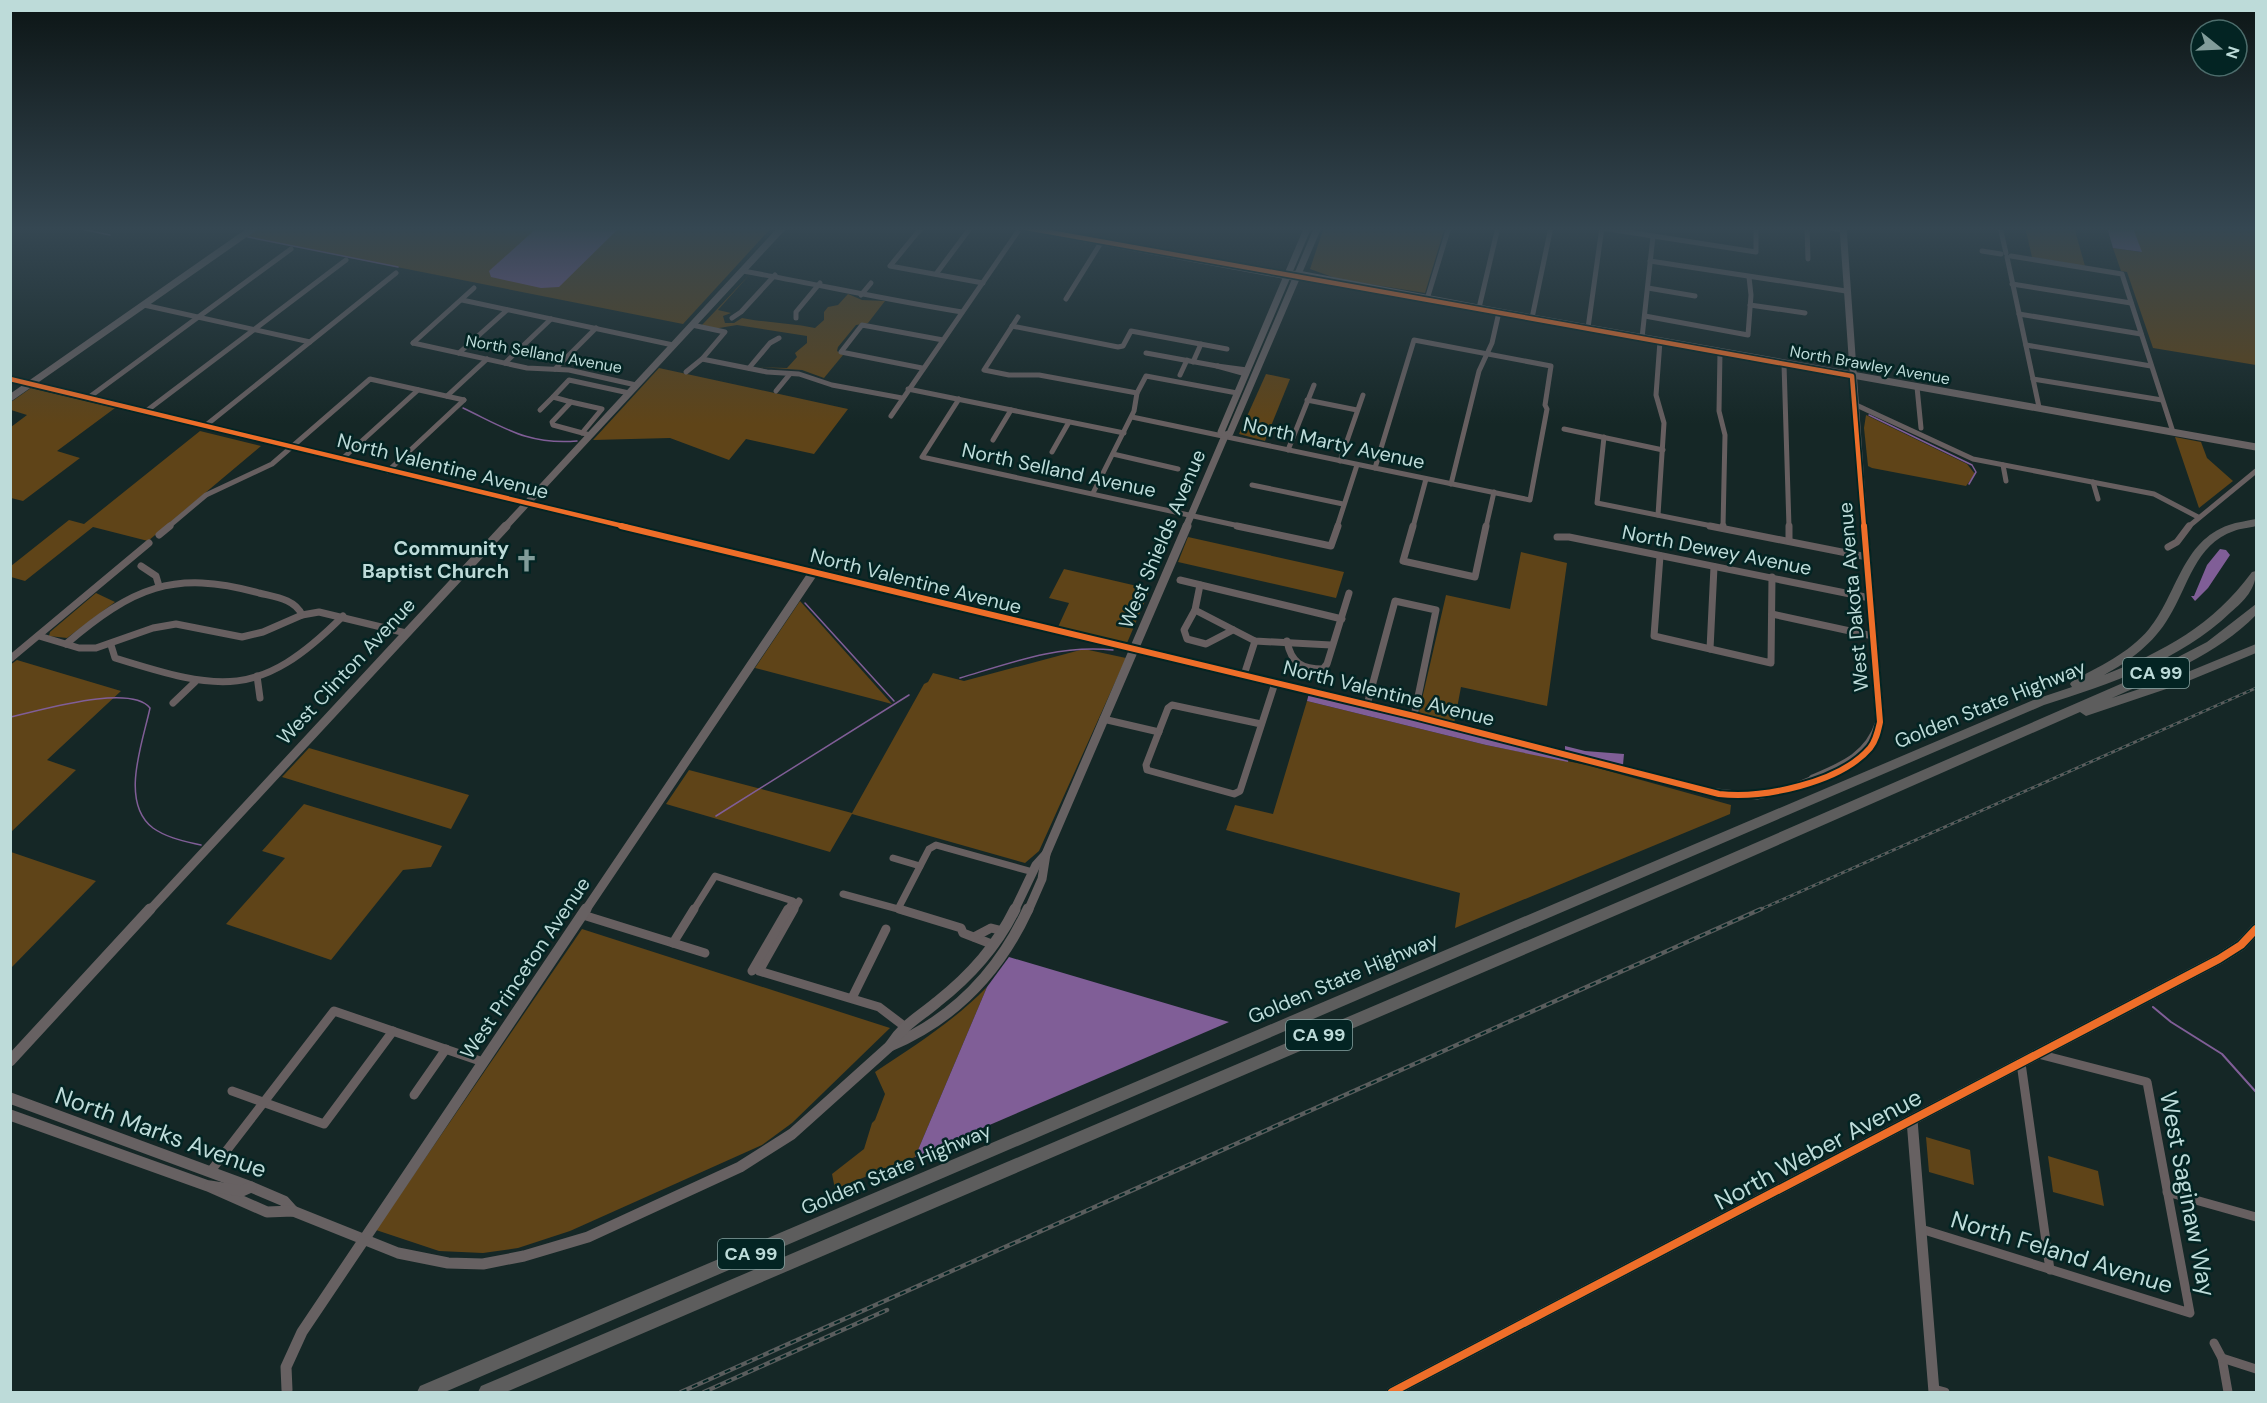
<svg xmlns="http://www.w3.org/2000/svg" width="2267" height="1403" font-family="'DM Sans',sans-serif">
<style>
.green{fill:#5f4418}
.water{fill:#805e97}
.lines{fill:none;stroke-linecap:round;stroke-linejoin:round}
.stream-far1{stroke:#805e97;stroke-width:1.5}
.stream{stroke:#805e97;stroke-width:2}
.street-far2{stroke:#675f60;stroke-width:5}
.street-far1{stroke:#675f60;stroke-width:7}
.street{stroke:#675f60;stroke-width:9}
.secondary-far2{stroke:#676162;stroke-width:7}
.secondary-far1{stroke:#676162;stroke-width:9}
.secondary{stroke:#676162;stroke-width:11}
.highway{fill:#5d5d5d;fill-rule:evenodd}
.rail-far1-casing{stroke:#5a5d5d;stroke-width:3}
.rail-casing{stroke:#5a5d5d;stroke-width:4.5}
.rail-far1{stroke:#032423;stroke-width:1.5;stroke-dasharray:4;stroke-linecap:butt}
.rail{stroke:#032423;stroke-width:2;stroke-dasharray:6;stroke-linecap:butt}
.cycleway-far2-casing{stroke:#032423;stroke-width:8}
.cycleway-far1-casing{stroke:#032423;stroke-width:10}
.cycleway-casing{stroke:#032423;stroke-width:11}
.cycleway-far2{stroke:#ee6e29;stroke-width:4.5}
.cycleway-far1{stroke:#ee6e29;stroke-width:6}
.cycleway{stroke:#ee6e29;stroke-width:8}
.labels{text-anchor:middle;dominant-baseline:central;stroke-width:5;stroke-linejoin:round;paint-order:stroke}
.far-street-label{font-size:16px;fill:#bddbd9;stroke:#032423}
.shield{fill:#032423;stroke:#85a4a2;stroke-width:1.5}
.shield-label{font-size:18px;font-weight:bold;fill:#bddbd9}
.street-label{font-size:20px;fill:#bddbd9;stroke:#032423}
.poi-label{font-size:20px;font-weight:bold;fill:#bddbd9;stroke:#032423;text-anchor:end}
.near-street-label{font-size:24px;fill:#bddbd9;stroke:#032423}
</style>
<rect width="100%" height="100%" fill="#152726"/>
<!-- green -->
<g class="green">
<path d="M260,227H772L683,324L246,237Z"/>
<path d="M1324,227H1445L1425,293L1338,279L1310,269Z"/>
<path d="M2025,227H2074L2085,266L2032,257Z"/>
<path d="M2127,227H2256V365L2153,348L2127,272L2121,271L2113,248L2141,252L2133,228Z"/>
<path d="M751,273L718,310L731,313L723,316L725,323H734L742,318C768,323 790,323 815,328L824,320V312L828,307L838,305L848,294L862,300L885,301L868,323L856,325L838,347L837,351L843,355L824,378L802,370L758,367L787,368L797,357L795,353L807,343V336L737,325L713,329L702,325Z"/>
<path d="M659,368L848,409L814,454L746,439L729,460L670,438L593,440Z"/>
<path d="M1266,374L1290,379L1265,441L1239,434Z"/>
<path d="M31,388L115,408L57,451L80,458L23,501L11,498V427L27,415L11,410V402Z"/>
<path d="M1866,415L1967,464L1975,474L1966,486L1872,468L1868,466L1864,428Z"/>
<path d="M200,431L261,446L148,541L93,527L25,581L11,577V566L69,520L84,524Z"/>
<path d="M2175,437L2201,442L2207,458L2233,481L2199,508Z"/>
<path d="M1188,537L1344,572L1336,598L1178,562Z"/>
<path d="M1521,552L1567,563L1547,706L1461,687L1454,724L1426,717L1419,712L1446,595L1510,609Z"/>
<path d="M1064,569L1150,589L1127,643L1058,627L1069,603L1049,598Z"/>
<path d="M96,593L115,602L67,638L49,636L50,632Z"/>
<path d="M800,601L892,704L755,668Z"/>
<path d="M1084,649L1126,658L1039,851L1025,863L852,814L830,852L666,804L689,770L852,813L924,684L928,682L933,673L964,681Z"/>
<path d="M17,660L121,691L47,760L76,770L11,832L10,665Z"/>
<path d="M1307,701L1486,745L1587,765L1731,805L1730,814L1455,928L1460,893L1226,830L1235,805L1273,814Z"/>
<path d="M309,748L469,795L451,829L282,777Z"/>
<path d="M304,804L442,846L431,867L403,870L331,960L226,924L285,858L262,851Z"/>
<path d="M11,852L96,881L11,968L10,852Z"/>
<path d="M582,929L890,1028L792,1123L762,1145L570,1231L518,1248L483,1253L439,1251L376,1230Z"/>
<path d="M987,987L915,1157L835,1189L832,1174L864,1149L872,1123L875,1120L885,1094L875,1072C914,1046 954,1021 987,987Z"/>
<path d="M1926,1137L1970,1150L1974,1185L1929,1172Z"/>
<path d="M2048,1156L2098,1171L2104,1206L2053,1192Z"/>
</g>
<!-- water -->
<g class="water">
<path d="M538,227H611L617,230L559,287L541,288L491,277L489,271Z"/>
<path d="M2107,227L2133,228L2142,252L2113,248Z"/>
<path d="M2220,549L2226,550L2230,555L2208,588L2195,601L2191,596H2194L2207,565Z"/>
<path d="M1309,693L1569,756L1568,762L1486,745L1307,701Z"/>
<path d="M1565,746L1585,751L1624,754L1623,765L1565,751Z"/>
<path d="M1009,957L1229,1022L915,1157L987,987Z"/>
</g>
<g class="lines">
<!-- stream-far1 -->
<g class="stream-far1">
<path d="M71,227L110,235"/>
<path d="M248,237L398,267"/>
<path d="M463,408C505,428 528,445 577,441"/>
<path d="M1869,415L1972,465L1976,472L1969,484"/>
<path d="M805,603L894,701"/>
<path d="M960,678C1010,663 1060,644 1113,650"/>
<path d="M10,717C39,711 130,683 150,708C143,742 119,802 153,828C167,838 184,841 201,845"/>
<path d="M716,816L909,695"/>
</g>
<!-- stream -->
<path class="stream" d="M2153,1007L2171,1022L2222,1054L2256,1092"/>
<!-- street-far2 -->
<g class="street-far2">
<path d="M922,227L890,266L983,283"/>
<path d="M1807,227L1808,259"/>
<path d="M1824,227L1843,230"/>
<path d="M2000,227L2006,253"/>
<path d="M1602,228L1756,252V227"/>
<path d="M1982,251L2001,254"/>
<path d="M2011,256L2122,274L2173,432"/>
<path d="M2007,257L2039,407"/>
<path d="M1650,261L1846,291"/>
<path d="M743,271C816,284 888,300 962,312"/>
<path d="M936,274L971,227"/>
<path d="M2012,284L2131,303"/>
<path d="M1648,288L1695,296"/>
<path d="M861,295L871,283"/>
<path d="M1428,296L1449,227"/>
<path d="M1066,299L1102,241"/>
<path d="M462,300L673,345"/>
<path d="M144,305L310,342"/>
<path d="M1750,305L1805,313"/>
<path d="M1479,308L1498,227"/>
<path d="M2019,314L2141,334"/>
<path d="M1645,316L1748,335L1751,295L1749,277"/>
<path d="M1018,317L984,370L1009,375H1039L1137,393"/>
<path d="M732,318L741,312L775,275"/>
<path d="M796,318V312L820,283"/>
<path d="M1532,318L1551,227"/>
<path d="M1012,326L1118,347L1123,346L1131,331L1227,349"/>
<path d="M1588,328L1602,227"/>
<path d="M1642,338L1653,236"/>
<path d="M1414,340L1551,366L1545,405L1547,409L1530,500L1375,468Z"/>
<path d="M413,343L527,368L569,370L636,385"/>
<path d="M413,343L474,288"/>
<path d="M2026,345L2151,366"/>
<path d="M1720,352L1719,411L1725,435L1723,527"/>
<path d="M459,353L507,310"/>
<path d="M1146,353L1217,366"/>
<path d="M702,359L767,372L799,374L832,385L902,398"/>
<path d="M1193,362L1201,344"/>
<path d="M505,363L551,319"/>
<path d="M1784,364L1789,527"/>
<path d="M749,368L770,343L779,338"/>
<path d="M922,368L841,352L862,325L943,340"/>
<path d="M555,369L596,328"/>
<path d="M686,372L702,359L725,332L692,325"/>
<path d="M1246,374L1217,366L1247,370"/>
<path d="M1180,375L1187,360"/>
<path d="M10,379L627,527"/>
<path d="M2033,379L2162,400"/>
<path d="M1917,387L1921,428"/>
<path d="M908,389L1124,433"/>
<path d="M776,391L790,374"/>
<path d="M447,396L487,359"/>
<path d="M553,397L569,380L629,393"/>
<path d="M88,398L291,249"/>
<path d="M959,399L922,457L1244,527"/>
<path d="M1307,400L1357,410"/>
<path d="M571,402L602,409L582,433"/>
<path d="M1854,404L1973,459L2154,494L2198,517"/>
<path d="M540,410L553,397L571,402L552,422L553,425L590,435"/>
<path d="M145,412L346,260"/>
<path d="M891,416L1021,227"/>
<path d="M1132,417L1375,468"/>
<path d="M205,426L396,273"/>
<path d="M1564,429L1663,450"/>
<path d="M1604,437L1597,503L1717,527"/>
<path d="M993,440L1011,410"/>
<path d="M1288,450L1314,385"/>
<path d="M1052,452L1069,422"/>
<path d="M1113,454L1178,469"/>
<path d="M342,459L418,390"/>
<path d="M1340,461L1363,395"/>
<path d="M2003,465L2006,481"/>
<path d="M388,471L464,400"/>
<path d="M2093,482L2098,499"/>
<path d="M1451,484L1479,371L1492,343L1499,312"/>
<path d="M1252,485L1343,504"/>
<path d="M1093,493L1134,411L1137,393L1146,376L1237,393"/>
<path d="M1658,515L1664,423L1656,395L1660,341"/>
<path d="M168,527L206,495L272,464L370,379L464,400"/>
<path d="M1337,527L1357,465"/>
<path d="M1413,527L1426,479"/>
<path d="M1486,527L1494,492"/>
<path d="M2188,527L2256,471"/>
</g>
<!-- street-far1 -->
<g class="street-far1">
<path d="M621,526L1414,716L1706,791L1757,796L1787,790L1813,779"/>
<path d="M1237,526L1331,546L1338,526"/>
<path d="M1413,526L1403,561L1475,577L1486,526"/>
<path d="M1710,526L1867,557"/>
<path d="M1789,526V541"/>
<path d="M1723,528V526"/>
<path d="M159,535L170,526"/>
<path d="M1557,537H1569L1870,598"/>
<path d="M2168,547L2177,542L2189,526"/>
<path d="M1660,556L1654,636L1771,663L1772,577"/>
<path d="M141,566L156,576L159,586"/>
<path d="M1180,580L1342,619"/>
<path d="M1200,585L1195,610L1184,630L1187,639L1206,644L1233,630"/>
<path d="M1195,610L1255,641L1331,645"/>
<path d="M1772,614L1873,636"/>
<path d="M39,636L79,648H96L153,628L176,624L242,637L263,632L302,615L319,612L406,633"/>
<path d="M1287,641C1291,663 1302,669 1323,669L1327,664L1349,593"/>
<path d="M66,644C132,588 173,569 259,593C275,597 295,599 302,615"/>
<path d="M111,645L115,658C221,691 259,700 343,616"/>
<path d="M1710,649L1714,567"/>
<path d="M10,659L149,543"/>
<path d="M1244,675L1255,641"/>
<path d="M257,676L260,698"/>
<path d="M173,703L195,682"/>
<path d="M1367,705L1395,601L1436,610L1414,716"/>
<path d="M1103,719L1159,732"/>
<path d="M1261,724L1172,705L1168,708L1146,765L1147,770L1234,794L1240,791L1275,683"/>
<path d="M893,858L920,866"/>
<path d="M843,894L898,909"/>
<path d="M693,911L715,876L793,901L787,911"/>
<path d="M793,911L799,901"/>
<path d="M904,911L898,909L929,849L936,845L1033,872"/>
</g>
<!-- street -->
<g class="street">
<path d="M794,909L759,971L879,1007L904,1026"/>
<path d="M899,909L961,928L963,933L994,945"/>
<path d="M583,915L673,943L694,909"/>
<path d="M974,937L991,928L1003,931"/>
<path d="M673,943L705,953"/>
<path d="M752,971L788,909"/>
<path d="M852,998L886,929"/>
<path d="M2021,1063L2050,1270"/>
<path d="M232,1091L324,1124L393,1031"/>
<path d="M414,1095L446,1049"/>
<path d="M210,1172L334,1011L483,1062"/>
<path d="M2167,1192L2256,1217"/>
<path d="M1921,1229L2190,1313L2147,1082L2038,1054"/>
<path d="M2214,1343L2222,1358L2228,1392"/>
<path d="M2222,1358L2256,1369"/>
<path d="M1934,1389L1945,1392"/>
</g>
<!-- secondary-far2 -->
<g class="secondary-far2">
<path d="M1021,227L1293,277"/>
<path d="M1843,227L1864,527"/>
<path d="M1287,275L1298,274L1499,312L2256,447"/>
<path d="M10,398L255,227"/>
<path d="M1225,436L1221,432L1308,227"/>
<path d="M505,527L783,227"/>
<path d="M1186,527L1225,436L1230,433L1318,227"/>
</g>
<!-- secondary-far1 -->
<g class="secondary-far1">
<path d="M1813,779C1844,766 1869,756 1880,722L1864,526"/>
<path d="M149,911L506,526"/>
<path d="M585,911L813,573"/>
<path d="M1014,911L1036,865L1046,854L1187,526"/>
<path d="M1028,911L1042,879L1046,854"/>
</g>
<!-- secondary -->
<g class="secondary">
<path d="M890,1046C954,1019 999,972 1028,909"/>
<path d="M10,1061L150,909"/>
<path d="M10,1098L251,1187L284,1201L293,1211"/>
<path d="M10,1115L208,1186L267,1212L293,1211L398,1253L448,1263L483,1264L524,1256L588,1237L740,1167L792,1134L890,1046C904,1024 918,1018 937,1002C969,977 997,946 1015,909"/>
<path d="M1912,1120L1934,1392"/>
<path d="M210,1186L242,1191L251,1187"/>
<path d="M287,1390L286,1367L302,1332L586,909"/>
<path d="M1392,1392L2219,959L2241,945L2256,929"/>
</g>
<!-- highway -->
<g class="highway">
<path d="M2256,519V526C2249,528 2241,528 2234,531C2195,544 2188,587 2169,617C2154,643 2130,661 2104,675C2165,651 2212,626 2252,572L2256,571C2256,589 2244,601 2231,612C2180,661 2110,684 2044,705L445,1392H417L420,1386L2036,699L2072,687L2070,684L2072,681C2099,667 2129,653 2149,629C2177,595 2182,541 2229,525C2237,522 2247,521 2256,519Z"/>
<path d="M2256,604V615C2217,655 2163,675 2112,698L2173,678L2256,644V653L2181,684L2086,716L2080,712L1717,872L506,1392H478L481,1386L1707,864L2155,669L2207,642Z"/>
</g>
<defs>
<path id="rail-far1" d="M1757,911L2256,688"/>
<g id="rail">
<path d="M681,1392L1761,909"/>
<path d="M704,1392L887,1310"/>
</g>
</defs>
<!-- rail-far1 casing -->
<use href="#rail-far1" class="rail-far1-casing"/>
<!-- rail casing -->
<use href="#rail" class="rail-casing"/>
<!-- rail-far1 -->
<use href="#rail-far1" class="rail-far1"/>
<!-- rail -->
<use href="#rail" class="rail"/>
<defs>
<g id="cycleway-far2">
<path d="M1021,227L1852,376L1864,527"/>
<path d="M10,379L627,527"/>
</g>
<path id="cycleway-far1" d="M621,526L1414,716L1719,794C1763,799 1840,783 1870,748C1876,741 1878,731 1880,722L1864,526"/>
<path id="cycleway" d="M1392,1392L2219,959L2241,945L2256,929"/>
</defs>
<!-- cycleway-far2 casing -->
<use href="#cycleway-far2" class="cycleway-far2-casing"/>
<!-- cycleway-far1 casing -->
<use href="#cycleway-far1" class="cycleway-far1-casing"/>
<!-- cycleway casing -->
<use href="#cycleway" class="cycleway-casing"/>
<!-- cycleway-far2 -->
<use href="#cycleway-far2" class="cycleway-far2"/>
<!-- cycleway-far1 -->
<use href="#cycleway-far1" class="cycleway-far1"/>
<!-- cycleway -->
<use href="#cycleway" class="cycleway"/>
</g>
<!-- sky -->
<linearGradient id="sky" x2="0" y2="1"><stop stop-color="#0c1515"/><stop offset="0.54" stop-color="#354752"/><stop offset="1" stop-color="#354752" stop-opacity="0"/></linearGradient>
<rect width="2267" height="424" fill="url(#sky)"/>
<!-- icons -->
<defs>
<symbol id="church-bare" viewBox="-9 -9 18 18"><path d="M-1.2-6h2.4v3.5h3.3v2.4h-3.3V6h-2.4V-.1h-3.3v-2.4h3.3Z" fill="#829c9a" stroke="#032423" stroke-width="2.5" paint-order="stroke"/></symbol>
</defs>
<g fill-rule="evenodd">
<use href="#church-bare" x="510" y="544" width="33" height="33"/>
</g>
<g class="labels">
<!-- far-street labels -->
<g class="far-street-label">
<text transform="translate(544 354) rotate(10)">North Selland Avenue</text>
<text transform="translate(1870 365) rotate(10)">North Brawley Avenue</text>
</g>
<!-- shield labels -->
<g class="shield">
<rect x="2123" y="658" width="66" height="30" rx="4.5"/>
<rect x="1286" y="1020" width="66" height="30" rx="4.5"/>
<rect x="718" y="1239" width="66" height="30" rx="4.5"/>
</g>
<g class="shield-label">
<text x="2156" y="673">CA 99</text>
<text x="1319" y="1035">CA 99</text>
<text x="751" y="1254">CA 99</text>
</g>
<!-- street labels -->
<g class="street-label">
<text transform="translate(1334 443) rotate(12)">North Marty Avenue</text>
<text transform="translate(443 466) rotate(14)">North Valentine Avenue</text>
<text transform="translate(1059 470) rotate(12)">North Selland Avenue</text>
<text transform="translate(1162 539) rotate(-67)">West Shields Avenue</text>
<text transform="translate(1717 550) rotate(11)">North Dewey Avenue</text>
<text transform="translate(916 581) rotate(14)">North Valentine Avenue</text>
<text transform="translate(1853 597) rotate(-95)">West Dakota Avenue</text>
<text transform="translate(346 671) rotate(-47)">West Clinton Avenue</text>
<text transform="translate(1389 693) rotate(14)">North Valentine Avenue</text>
<text transform="translate(1990 704) rotate(-22)">Golden State Highway</text>
<text transform="translate(525 968) rotate(-56)">West Princeton Avenue</text>
<text transform="translate(1343 978) rotate(-23)">Golden State Highway</text>
<text transform="translate(896 1169) rotate(-23)">Golden State Highway</text>
</g>
<!-- poi labels -->
<g class="poi-label">
<text x="509" y="548">Community<tspan x="509" dy="23">Baptist Church</tspan></text>
</g>
<!-- near-street labels -->
<g class="near-street-label">
<text transform="translate(161 1132) rotate(20)">North Marks Avenue</text>
<text transform="translate(1818 1149) rotate(-28)">North Weber Avenue</text>
<text transform="translate(2188 1194) rotate(79)">West Saginaw Way</text>
<text transform="translate(2062 1252) rotate(17)">North Feland Avenue</text>
</g>
</g>
<!-- border -->
<rect width="2267" height="1403" fill="none" stroke="#bddbd9" stroke-width="24"/>
<!-- north arrow -->
<g transform="translate(2219 48) rotate(108)"><circle r="28" fill="#032423" stroke="#4d6d6c" stroke-width="1.5"/>
<path d="M0-4.5L10 22L0 15L-10 22Z" fill="#829c9a"/>
<text y="-9" font-size="16" font-weight="bold" text-anchor="middle" fill="#bddbd9">N</text>
</g>
</svg>
